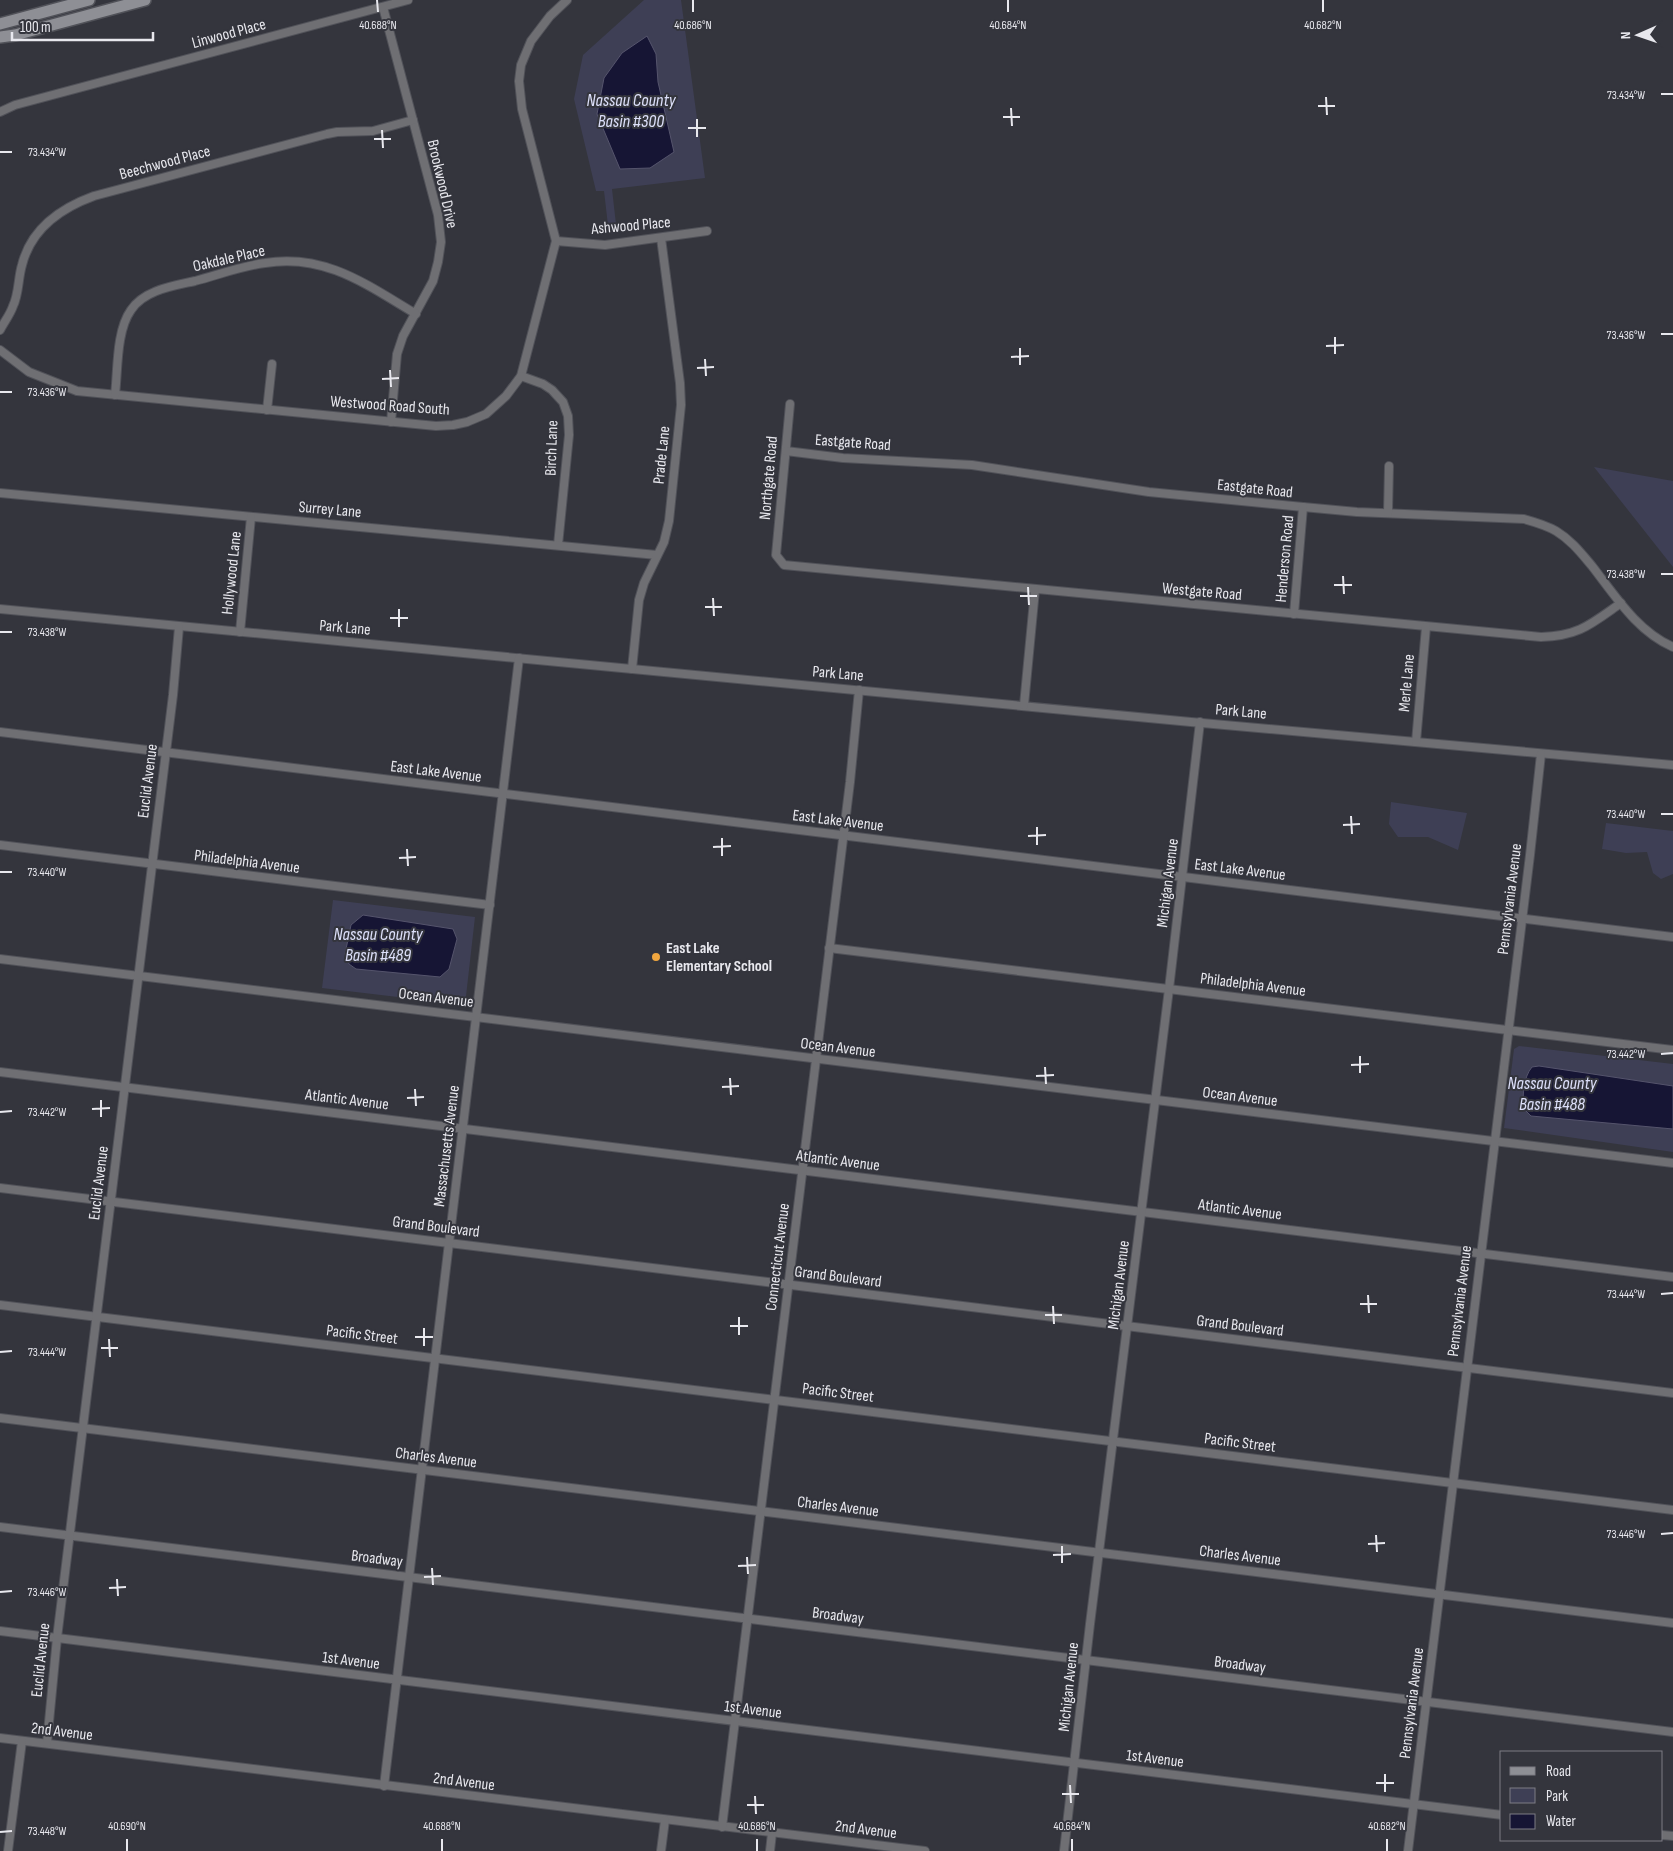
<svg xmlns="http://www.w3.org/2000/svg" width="1673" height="1851" font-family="'Sofia Sans Condensed',sans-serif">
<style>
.green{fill:#3e3f55}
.water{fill:#161534;stroke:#55546c}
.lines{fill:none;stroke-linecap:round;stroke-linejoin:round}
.street-casing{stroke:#515259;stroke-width:10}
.secondary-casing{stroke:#515259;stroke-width:14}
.street{stroke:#6f6f73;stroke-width:8}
.secondary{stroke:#8e8f95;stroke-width:11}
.ticks{fill:none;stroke:#e8e8ee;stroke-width:2}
.poi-dot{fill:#f0a63f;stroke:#34353d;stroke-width:2}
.labels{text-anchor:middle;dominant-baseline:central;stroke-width:4;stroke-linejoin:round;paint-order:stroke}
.street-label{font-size:16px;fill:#e8e8ee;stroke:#34353d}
.poi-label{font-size:16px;font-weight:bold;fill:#e8e8ee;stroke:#34353d;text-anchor:start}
.water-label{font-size:18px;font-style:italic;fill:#dde0fa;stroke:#34353d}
.ticks-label{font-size:12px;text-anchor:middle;fill:#e8e8ee;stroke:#34353d;stroke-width:4;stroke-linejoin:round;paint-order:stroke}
</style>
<rect width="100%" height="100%" fill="#34353d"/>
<!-- green -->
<g class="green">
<path d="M644,0H681L705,178L612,189L617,233L609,234L604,191H596L574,99L583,55Z"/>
<path d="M1594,467L1673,481V567Z"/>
<path d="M1391,802L1467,813L1458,850L1428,837H1398L1389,824Z"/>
<path d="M1606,823L1673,831V874L1661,879L1653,873L1647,852L1626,853L1602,849Z"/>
<path d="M333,900L475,917L465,1005L322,988Z"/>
<path d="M1519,1046L1673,1064V1152L1504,1128L1514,1049Z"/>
</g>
<!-- water -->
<g class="water">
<path d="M647,36L656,54L658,82L674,152L650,168L620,169L597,114L604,78L622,53Z"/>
<path d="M363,915L453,929L457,939L449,969L440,977L356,969L349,964L345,954L351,925Z"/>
<path d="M1539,1066L1673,1086V1129L1531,1116L1523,1108C1523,1094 1523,1078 1532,1067Z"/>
</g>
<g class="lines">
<defs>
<g id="street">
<path d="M383,7L438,215L441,242L438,262L433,281L403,336L397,354L391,422"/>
<path d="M0,112L15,105L408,0"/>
<path d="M556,241L605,245L707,231"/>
<path d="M0,330C4,322 10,315 13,306C19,294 18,278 22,265C31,229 61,208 94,196L327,134L337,132L373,131L413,120"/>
<path d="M0,350L29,372L77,391L436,426L453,425L467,422L486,414L506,396L521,376L556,241L522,109L519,81L521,65L531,41L550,16L567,0"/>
<path d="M521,376L543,384L552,390L563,402L568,416L569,435L558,545"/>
<path d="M115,395C118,370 116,331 131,310C144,290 173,286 195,281C218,275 241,266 265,263C325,253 367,285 416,314"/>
<path d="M790,404L776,555L784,565L1541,637C1579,636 1591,624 1621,603"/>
<path d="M267,410L272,364"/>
<path d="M786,451L843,458L972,465L1149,492L1303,507L1357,512L1524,519C1535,522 1546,525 1556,531C1571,540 1581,553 1592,566C1616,597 1637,631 1673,647"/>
<path d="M0,493L657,555"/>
<path d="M1388,513L1389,466"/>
<path d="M0,609L1191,722L1673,765"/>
<path d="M1294,614L1303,507"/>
<path d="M240,632L251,517"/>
<path d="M632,669L639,600L644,583L664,542L669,521L681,405L680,383L661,238"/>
<path d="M1024,705L1035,590"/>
<path d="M0,732L1673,937"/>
<path d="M1416,742L1426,627"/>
<path d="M0,845L490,905"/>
<path d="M829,948L1673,1050"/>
<path d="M0,959L1673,1163"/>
<path d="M0,1072L1673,1277"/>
<path d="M0,1188L1673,1393"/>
<path d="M0,1305L1673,1510"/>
<path d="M0,1418L1673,1623"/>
<path d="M0,1527L1673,1732"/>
<path d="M0,1631L1502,1815"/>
<path d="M0,1738L925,1851"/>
<path d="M47,1743L57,1638L173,695L179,627"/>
<path d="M384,1786L519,658"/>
<path d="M722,1827L850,782L859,690"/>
<path d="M1662,1835L1673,1836"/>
<path d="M8,1851L22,1741"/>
<path d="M661,1851L665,1820"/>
<path d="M770,1851L772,1833"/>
<path d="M1064,1851L1090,1624L1169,989L1200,722"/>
<path d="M1408,1851L1530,855L1541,754"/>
</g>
<g id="secondary">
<path d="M0,24L89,0"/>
<path d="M0,37L15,35L145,0"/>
</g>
</defs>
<!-- street casing -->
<use href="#street" class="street-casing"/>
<!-- secondary casing -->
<use href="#secondary" class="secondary-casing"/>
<!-- street -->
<use href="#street" class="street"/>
<!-- secondary -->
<use href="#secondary" class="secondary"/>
</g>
<!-- ticks -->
<path class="ticks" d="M377,0L378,12M693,0V12M1008,0V12M1323,0V12M1661,94H1673M1326,97L1327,115M1318,106H1335M1011,108L1012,126M1003,117H1020M697,119V137M688,128H706M382,130L383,148M374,139H391M0,152H12M1661,334H1673M1335,337V354M1326,346L1344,345M1020,348V365M1011,357L1029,356M705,359L706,376M697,368L714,367M390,370L391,387M382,379L399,378M0,392H12M1661,574H1673M1343,576L1344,594M1334,585H1352M1028,587L1029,605M1020,596H1037M713,598L714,616M705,607H722M399,609V627M390,618H408M0,632H12M1661,814H1673M1351,816L1352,834M1343,825L1360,824M1037,827V845M1028,836L1046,835M722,838V856M713,847L731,846M407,849L408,866M399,858L416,857M0,872H12M1661,1054L1673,1053M1360,1056V1073M1351,1065L1369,1064M1045,1067L1046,1084M1036,1076L1054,1075M730,1078L731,1095M722,1087L739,1086M415,1089L416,1106M407,1098L424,1097M101,1100V1117M92,1109L110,1108M0,1112L12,1111M1661,1294L1673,1293M1368,1295L1369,1313M1360,1304H1377M1053,1306L1054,1324M1045,1315H1062M739,1317V1335M730,1326H748M424,1328V1346M415,1337H433M109,1339L110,1357M101,1348H118M0,1352L12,1351M1661,1534L1673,1533M1376,1535L1377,1552M1368,1544L1385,1543M1062,1546V1563M1053,1555L1071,1554M747,1557L748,1574M738,1566L756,1565M432,1568L433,1585M424,1577L441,1576M117,1579L118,1596M109,1588L126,1587M0,1592L12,1591M1385,1774V1792M1376,1783H1394M1070,1785L1071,1803M1062,1794H1079M755,1796L756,1814M747,1805H764M0,1832L12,1831M127,1839V1851M442,1839V1851M757,1839V1851M1072,1839V1851M1387,1839V1851"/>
<!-- markers -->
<circle class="poi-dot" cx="656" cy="957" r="5"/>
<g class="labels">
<!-- street labels -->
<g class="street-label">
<text transform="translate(229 34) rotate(-15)">Linwood Place</text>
<text transform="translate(165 163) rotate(-15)">Beechwood Place</text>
<text transform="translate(442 184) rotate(77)">Brookwood Drive</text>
<text transform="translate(631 226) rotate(-5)">Ashwood Place</text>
<text transform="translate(229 259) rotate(-13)">Oakdale Place</text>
<text transform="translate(390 406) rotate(4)">Westwood Road South</text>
<text transform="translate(853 443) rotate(4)">Eastgate Road</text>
<text transform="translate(552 448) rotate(-88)">Birch Lane</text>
<text transform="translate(662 455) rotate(-84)">Prade Lane</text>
<text transform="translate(769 478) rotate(-85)">Northgate Road</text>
<text transform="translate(1255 489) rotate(6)">Eastgate Road</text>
<text transform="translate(330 510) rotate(5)">Surrey Lane</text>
<text transform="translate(1285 559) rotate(-85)">Henderson Road</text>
<text transform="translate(232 573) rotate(-84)">Hollywood Lane</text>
<text transform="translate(1202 592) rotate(5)">Westgate Road</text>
<text transform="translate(345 628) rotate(5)">Park Lane</text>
<text transform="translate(838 674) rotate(5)">Park Lane</text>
<text transform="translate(1407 683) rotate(-85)">Merle Lane</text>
<text transform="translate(1241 712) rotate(5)">Park Lane</text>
<text transform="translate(436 772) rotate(7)">East Lake Avenue</text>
<text transform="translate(148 781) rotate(-83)">Euclid Avenue</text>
<text transform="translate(838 821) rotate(7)">East Lake Avenue</text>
<text transform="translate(247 862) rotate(7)">Philadelphia Avenue</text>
<text transform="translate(1240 870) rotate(7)">East Lake Avenue</text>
<text transform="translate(1168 883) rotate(-83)">Michigan Avenue</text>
<text transform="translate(1510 899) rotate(-83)">Pennsylvania Avenue</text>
<text transform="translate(1253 985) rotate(7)">Philadelphia Avenue</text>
<text transform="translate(436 998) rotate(7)">Ocean Avenue</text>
<text transform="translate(838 1048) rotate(7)">Ocean Avenue</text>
<text transform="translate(1240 1097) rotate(7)">Ocean Avenue</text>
<text transform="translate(347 1100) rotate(7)">Atlantic Avenue</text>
<text transform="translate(447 1146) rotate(-83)">Massachusetts Avenue</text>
<text transform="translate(838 1161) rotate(7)">Atlantic Avenue</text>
<text transform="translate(99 1183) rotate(-83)">Euclid Avenue</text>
<text transform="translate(1240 1210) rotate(7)">Atlantic Avenue</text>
<text transform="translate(436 1227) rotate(7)">Grand Boulevard</text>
<text transform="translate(778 1257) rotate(-83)">Connecticut Avenue</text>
<text transform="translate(838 1277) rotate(7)">Grand Boulevard</text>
<text transform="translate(1119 1285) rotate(-83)">Michigan Avenue</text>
<text transform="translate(1460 1301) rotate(-83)">Pennsylvania Avenue</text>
<text transform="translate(1240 1326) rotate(7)">Grand Boulevard</text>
<text transform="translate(362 1335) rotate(7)">Pacific Street</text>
<text transform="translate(838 1393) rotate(7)">Pacific Street</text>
<text transform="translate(1240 1443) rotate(7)">Pacific Street</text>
<text transform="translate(436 1458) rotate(7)">Charles Avenue</text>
<text transform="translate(838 1507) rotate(7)">Charles Avenue</text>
<text transform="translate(1240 1556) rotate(7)">Charles Avenue</text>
<text transform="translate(377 1559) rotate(7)">Broadway</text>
<text transform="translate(838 1616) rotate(7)">Broadway</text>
<text transform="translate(41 1660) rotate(-84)">Euclid Avenue</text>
<text transform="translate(351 1661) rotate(7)">1st Avenue</text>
<text transform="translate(1240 1665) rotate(7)">Broadway</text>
<text transform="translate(1069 1687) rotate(-84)">Michigan Avenue</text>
<text transform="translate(1412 1703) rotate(-83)">Pennsylvania Avenue</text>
<text transform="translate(753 1710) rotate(7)">1st Avenue</text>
<text transform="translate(62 1732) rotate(7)">2nd Avenue</text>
<text transform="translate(1155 1759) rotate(7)">1st Avenue</text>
<text transform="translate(464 1782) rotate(7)">2nd Avenue</text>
<text transform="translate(866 1830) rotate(7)">2nd Avenue</text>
</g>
<!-- poi labels -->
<g class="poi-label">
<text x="666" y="948">East Lake<tspan x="666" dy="18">Elementary School</tspan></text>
</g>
<!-- water labels -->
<g class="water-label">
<text x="631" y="100">Nassau County<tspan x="631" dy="21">Basin #300</tspan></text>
<text x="378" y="934">Nassau County<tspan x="378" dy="21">Basin #489</tspan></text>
<text x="1552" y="1083">Nassau County<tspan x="1552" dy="21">Basin #488</tspan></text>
</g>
</g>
<g class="ticks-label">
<text x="378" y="29">40.688°N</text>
<text x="693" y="29">40.686°N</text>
<text x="1008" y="29">40.684°N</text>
<text x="1323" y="29">40.682°N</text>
<text x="1626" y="99">73.434°W</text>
<text x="47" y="156">73.434°W</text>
<text x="1626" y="339">73.436°W</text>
<text x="47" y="396">73.436°W</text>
<text x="1626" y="578">73.438°W</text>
<text x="47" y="636">73.438°W</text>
<text x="1626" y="818">73.440°W</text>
<text x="47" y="876">73.440°W</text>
<text x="1626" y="1058">73.442°W</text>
<text x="47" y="1116">73.442°W</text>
<text x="1626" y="1298">73.444°W</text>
<text x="47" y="1356">73.444°W</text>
<text x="1626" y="1538">73.446°W</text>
<text x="47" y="1596">73.446°W</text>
<text x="127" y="1830">40.690°N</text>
<text x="442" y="1830">40.688°N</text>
<text x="757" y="1830">40.686°N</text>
<text x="1072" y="1830">40.684°N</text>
<text x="1387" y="1830">40.682°N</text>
<text x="47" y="1835">73.448°W</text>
</g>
<!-- legend -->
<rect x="1500" y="1751" width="162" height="90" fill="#34353d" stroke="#7c7d84"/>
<rect x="1510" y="1767" width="25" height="8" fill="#8e8f95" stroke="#7c7d84"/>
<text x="1546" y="1776" font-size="15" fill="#e8e8ee">Road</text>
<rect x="1510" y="1788" width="25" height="15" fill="#3e3f55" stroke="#7c7d84"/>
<text x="1546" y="1801" font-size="15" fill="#e8e8ee">Park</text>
<rect x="1510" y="1814" width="25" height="15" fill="#161534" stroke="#7c7d84"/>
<text x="1546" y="1826" font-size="15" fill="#e8e8ee">Water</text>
<!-- north arrow -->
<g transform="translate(1638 35) rotate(268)" stroke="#34353d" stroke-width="4" paint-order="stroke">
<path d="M0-4L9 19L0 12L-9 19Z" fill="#e8e8ee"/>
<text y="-8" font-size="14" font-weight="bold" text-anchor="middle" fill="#e8e8ee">N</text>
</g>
<!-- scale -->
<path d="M12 32v8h141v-8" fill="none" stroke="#e8e8ee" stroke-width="2.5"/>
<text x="20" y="32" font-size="15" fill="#e8e8ee" stroke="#34353d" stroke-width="4" paint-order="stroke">100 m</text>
</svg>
